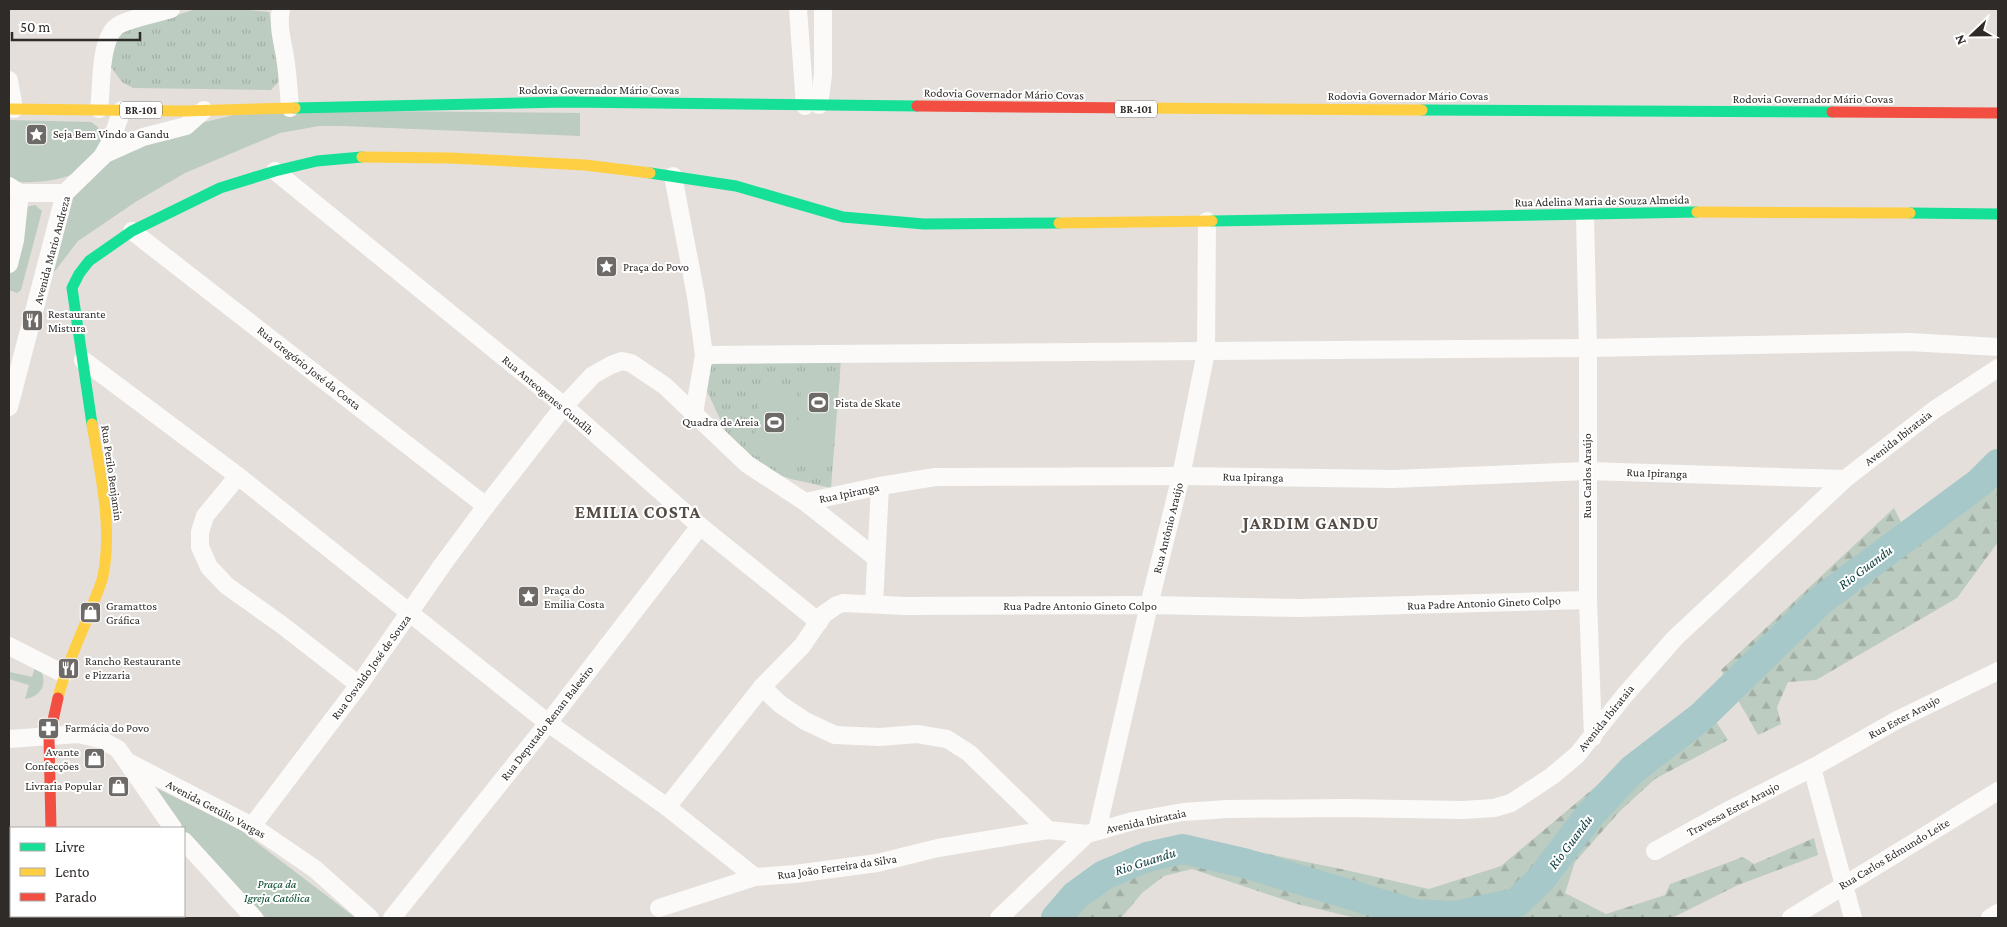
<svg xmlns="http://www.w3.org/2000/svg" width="2007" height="927" font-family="'Crimson Pro',serif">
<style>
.grass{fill:url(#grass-tufts)}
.forest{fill:url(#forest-firs)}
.park{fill:#bdccc0}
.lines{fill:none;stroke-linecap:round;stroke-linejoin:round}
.river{stroke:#a6c8c8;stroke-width:30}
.street{stroke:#fbfaf9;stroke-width:18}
.fast{stroke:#16e098;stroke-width:11}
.slow{stroke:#ffcf43;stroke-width:11}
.jam{stroke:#f24e42;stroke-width:11}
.labels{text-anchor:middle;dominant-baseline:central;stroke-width:4;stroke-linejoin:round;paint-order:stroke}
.shield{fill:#fff;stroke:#6d6b69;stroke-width:1}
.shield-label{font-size:11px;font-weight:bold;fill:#2f2b29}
.street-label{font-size:12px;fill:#2f2b29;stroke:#fff}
.poi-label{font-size:12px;fill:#2f2b29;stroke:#fff;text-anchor:start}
.park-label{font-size:12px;font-style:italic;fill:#00472a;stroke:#fff}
.water-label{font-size:14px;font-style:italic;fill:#0a3b3d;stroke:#fff}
.district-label{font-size:18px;font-weight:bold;letter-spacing:1px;fill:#544c45;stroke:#fff}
</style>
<defs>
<pattern id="grass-tufts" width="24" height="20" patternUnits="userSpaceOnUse" patternTransform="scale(1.25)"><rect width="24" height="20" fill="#bdccc0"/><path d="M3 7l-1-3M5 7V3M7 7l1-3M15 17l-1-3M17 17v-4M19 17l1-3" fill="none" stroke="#a3afa5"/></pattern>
<pattern id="forest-firs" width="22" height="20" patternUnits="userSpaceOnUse" patternTransform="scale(1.25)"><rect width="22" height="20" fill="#bdccc0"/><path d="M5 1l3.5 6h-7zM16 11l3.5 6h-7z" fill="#a3afa5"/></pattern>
</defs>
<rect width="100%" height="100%" fill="#e4dfda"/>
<!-- grass -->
<g class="grass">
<path d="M196,9H237L269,12L279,62V81L271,90L133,88L122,82L111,67L108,56L118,35L131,24L174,16Z"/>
<path d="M716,356L841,359L831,488L791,479L761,469L733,447L707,391L708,370Z"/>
</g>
<!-- forest -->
<g class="forest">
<path d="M1998,464V542L1957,598L1816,680L1788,682L1777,707L1781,724L1758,735L1721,670L1894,508L1908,536L1979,483Z"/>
<path d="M1702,700L1728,740L1655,779L1621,810L1575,862L1565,893L1606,914L1665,895L1670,884L1743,857L1754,864L1814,838L1818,855L1738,885L1672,918H1356L1297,904L1192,869L1164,876L1142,893L1121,918H1045L1079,882L1117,859L1185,837L1341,869L1429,889L1501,866L1656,736Z"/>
</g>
<!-- park -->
<g class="park">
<path d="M254,110L580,113V136L342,126H319L280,133L185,173L137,201L78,241L55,271L51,274L73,194L93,165L189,126Z"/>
<path d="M9,120L91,122L98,127L102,146C98,151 94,157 90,162C73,182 35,183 11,182L9,181Z"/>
<path d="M35,205L42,211L21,290L17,293L9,290V266L26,207Z"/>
<path d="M803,372L840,376L831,465L794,461Z"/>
<path d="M761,386L796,388L790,460L753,456Z"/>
<path d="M36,664C49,678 45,696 25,699L29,685L9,679L10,672L32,677Z"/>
<path d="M128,774L239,829L356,918H266L184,832V828H181Z"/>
</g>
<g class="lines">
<!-- river -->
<path class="river" d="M1056,918L1075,896L1104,875L1147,857L1183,849L1244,863L1415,914L1456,916L1516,903L1541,879L1588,817L1632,770L1701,717L1821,600L1979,483L1998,464"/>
<!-- street -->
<g class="street">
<path d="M281,9C277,27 284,46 286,64C288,79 289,93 290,108"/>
<path d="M798,9L805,106"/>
<path d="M9,80L14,109"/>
<path d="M819,105L823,75V9"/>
<path d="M99,109C102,88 99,42 116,27C123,20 159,13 171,9"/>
<path d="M102,157L111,141L122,110"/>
<path d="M275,171L564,406L700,526L819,622"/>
<path d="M673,176L696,296L704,355L694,413"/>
<path d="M9,186L20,193H65"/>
<path d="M1585,215L1588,348V600L1593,737"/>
<path d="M132,231L486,506"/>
<path d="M9,264L15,240L20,193"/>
<path d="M704,355L1588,348L1909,342L1998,347"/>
<path d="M83,360L238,476L548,723L667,807L755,877"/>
<path d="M9,407L65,193L105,154L143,137L186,126L204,110"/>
<path d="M238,476L205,516L200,532V547L209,567L227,586L282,625L359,685"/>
<path d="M805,502L876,558"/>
<path d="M874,604L880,486"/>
<path d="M9,646L64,674"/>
<path d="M762,687L780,704L805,721L835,735L880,737L917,734L947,739L969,753L1048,830L1087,834"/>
<path d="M9,739L78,734L100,739L118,749L173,828"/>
<path d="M128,762L252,826L315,869L370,918"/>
<path d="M1812,768L1853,918"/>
<path d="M667,807L762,687L802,646L824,614L837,605L843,603L905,606L1149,605L1300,608L1588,600"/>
<path d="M252,826L359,685L443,564L486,506L564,406L593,375L611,365L622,361L631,363L665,386L747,464L805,502L880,486L935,477L1181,476L1393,479L1587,471L1845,479"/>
<path d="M1097,831L1149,605L1181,476L1206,352L1207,221"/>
<path d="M184,841L254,918"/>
<path d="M1655,851L1731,809L1812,768L1897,720L1998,671"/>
<path d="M659,908L755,877L795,874L877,863L938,848L1048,830"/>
<path d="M55,916V918"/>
<path d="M392,918L548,723L700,526"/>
<path d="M999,918L1087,834L1133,821L1183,812L1227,809L1344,808L1463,810L1494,808L1511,803L1552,776L1577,755L1624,696L1675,638L1845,479L1934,410L1998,368"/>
<path d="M1791,918L1998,791"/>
<path d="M1990,918L1998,913"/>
</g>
<!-- fast -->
<g class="fast">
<path d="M295,108L565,102L917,106"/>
<path d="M1422,110L1832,112"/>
<path d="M650,173L736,186L843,217L924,224L1059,223"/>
<path d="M1910,213L1998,214"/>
<path d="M1212,221L1697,212"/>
<path d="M92,424L72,288L79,274L89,261L132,231L220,188L275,171L317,161L362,157"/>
</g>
<!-- slow -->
<g class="slow">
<path d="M1140,108L1422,110"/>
<path d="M9,109L184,111L295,108"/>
<path d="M362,157L450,158L585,165L650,173"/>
<path d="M1697,212L1910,213"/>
<path d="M1059,223L1212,221"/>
<path d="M58,698C66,665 81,636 93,604C96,595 101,585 103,576C113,526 100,473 92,424"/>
</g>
<!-- jam -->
<g class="jam">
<path d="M917,106L1140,108"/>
<path d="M1832,112L1998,113"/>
<path d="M51,828L49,738L58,698"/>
</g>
</g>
<!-- icons -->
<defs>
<symbol id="sight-square" viewBox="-11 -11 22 22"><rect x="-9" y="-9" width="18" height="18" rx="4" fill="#6e6a67" stroke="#fff"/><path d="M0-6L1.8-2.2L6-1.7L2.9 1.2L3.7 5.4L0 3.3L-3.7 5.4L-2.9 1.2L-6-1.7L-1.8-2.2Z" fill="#fff"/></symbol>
<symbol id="restaurant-square" viewBox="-11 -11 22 22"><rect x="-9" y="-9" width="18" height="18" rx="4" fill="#6e6a67" stroke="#fff"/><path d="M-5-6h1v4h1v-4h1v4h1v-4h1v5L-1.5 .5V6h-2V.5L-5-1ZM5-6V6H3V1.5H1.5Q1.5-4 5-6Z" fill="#fff"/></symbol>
<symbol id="stadium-square" viewBox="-11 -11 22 22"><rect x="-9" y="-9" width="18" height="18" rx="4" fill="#6e6a67" stroke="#fff"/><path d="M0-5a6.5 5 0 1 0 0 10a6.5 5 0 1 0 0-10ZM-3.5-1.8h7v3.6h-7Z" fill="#fff"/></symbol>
<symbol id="shop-square" viewBox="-11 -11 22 22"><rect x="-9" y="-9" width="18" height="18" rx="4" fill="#6e6a67" stroke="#fff"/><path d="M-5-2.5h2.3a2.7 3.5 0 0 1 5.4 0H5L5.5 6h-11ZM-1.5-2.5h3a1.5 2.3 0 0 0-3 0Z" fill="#fff"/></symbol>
<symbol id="pharmacy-square" viewBox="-11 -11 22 22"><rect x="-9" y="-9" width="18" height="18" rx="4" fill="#6e6a67" stroke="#fff"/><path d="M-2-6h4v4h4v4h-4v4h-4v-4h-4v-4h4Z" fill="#fff"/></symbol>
</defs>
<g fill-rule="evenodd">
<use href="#sight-square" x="24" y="122" width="25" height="25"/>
<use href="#sight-square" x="594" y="254" width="25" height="25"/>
<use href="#restaurant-square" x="20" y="308" width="25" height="25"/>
<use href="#stadium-square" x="806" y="390" width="25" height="25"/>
<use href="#stadium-square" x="762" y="410" width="25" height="25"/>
<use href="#sight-square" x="516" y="584" width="25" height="25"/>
<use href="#shop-square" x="78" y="600" width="25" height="25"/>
<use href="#restaurant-square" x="56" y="656" width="25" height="25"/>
<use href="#pharmacy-square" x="36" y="716" width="25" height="25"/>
<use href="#shop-square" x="82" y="746" width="25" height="25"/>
<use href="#shop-square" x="106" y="774" width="25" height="25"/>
</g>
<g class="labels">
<!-- shield labels -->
<g class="shield">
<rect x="1115" y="100.5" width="42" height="17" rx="4"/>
<rect x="120" y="101.5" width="42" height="17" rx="4"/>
</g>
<g class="shield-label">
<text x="1136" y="109">BR-101</text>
<text x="141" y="110">BR-101</text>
</g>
<!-- street labels -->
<g class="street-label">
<text x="599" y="90">Rodovia Governador Mário Covas</text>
<text transform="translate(1004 94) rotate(1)">Rodovia Governador Mário Covas</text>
<text x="1408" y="96">Rodovia Governador Mário Covas</text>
<text x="1813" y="99">Rodovia Governador Mário Covas</text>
<text transform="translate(1602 201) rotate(-1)">Rua Adelina Maria de Souza Almeida</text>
<text transform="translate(52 250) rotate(-75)">Avenida Mario Andreza</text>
<text transform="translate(309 368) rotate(38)">Rua Gregório José da Costa</text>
<text transform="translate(548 395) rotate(40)">Rua Anteogenes Gundih</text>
<text transform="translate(1898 438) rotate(-38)">Avenida Ibirataia</text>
<text transform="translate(112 473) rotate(82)">Rua Perilo Benjamin</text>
<text transform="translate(1657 473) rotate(2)">Rua Ipiranga</text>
<text transform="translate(1587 476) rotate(-90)">Rua Carlos Araújo</text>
<text transform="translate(1253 477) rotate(1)">Rua Ipiranga</text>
<text transform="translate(849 493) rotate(-12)">Rua Ipiranga</text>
<text transform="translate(1168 528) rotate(-76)">Rua Antônio Araújo</text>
<text transform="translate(1484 603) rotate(-2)">Rua Padre Antonio Gineto Colpo</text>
<text x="1080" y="606">Rua Padre Antonio Gineto Colpo</text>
<text transform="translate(371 667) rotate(-54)">Rua Osvaldo José de Souza</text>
<text transform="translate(1904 717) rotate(-28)">Rua Ester Araujo</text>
<text transform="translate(1606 718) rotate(-51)">Avenida Ibirataia</text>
<text transform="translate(547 723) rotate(-52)">Rua Deputado Renan Baleeiro</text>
<text transform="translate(216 809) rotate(28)">Avenida Getúlio Vargas</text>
<text transform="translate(1733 809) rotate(-28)">Travessa Ester Araujo</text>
<text transform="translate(1146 821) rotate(-12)">Avenida Ibirataia</text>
<text transform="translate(1894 854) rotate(-31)">Rua Carlos Edmundo Leite</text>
<text transform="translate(837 867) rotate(-8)">Rua João Ferreira da Silva</text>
</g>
<!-- poi labels -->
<g class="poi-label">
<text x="53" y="134">Seja Bem Vindo a Gandu</text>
<text x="623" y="267">Praça do Povo</text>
<text x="48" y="314">Restaurante<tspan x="48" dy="14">Mistura</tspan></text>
<text x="835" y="403">Pista de Skate</text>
<text x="759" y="422" text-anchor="end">Quadra de Areia</text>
<text x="544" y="590">Praça do<tspan x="544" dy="14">Emilia Costa</tspan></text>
<text x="106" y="606">Gramattos<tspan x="106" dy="14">Gráfica</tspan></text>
<text x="85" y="661">Rancho Restaurante<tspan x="85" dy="14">e Pizzaria</tspan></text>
<text x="65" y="728">Farmácia do Povo</text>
<text x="79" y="752" text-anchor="end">Avante<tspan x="79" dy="14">Confecções</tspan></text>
<text x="102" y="786" text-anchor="end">Livraria Popular</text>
</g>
<!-- park labels -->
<g class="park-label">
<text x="277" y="884">Praça da<tspan x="277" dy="14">Igreja Católica</tspan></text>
</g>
<!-- water labels -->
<g class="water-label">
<text transform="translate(1865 567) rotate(-37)">Rio Guandu</text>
<text transform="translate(1570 842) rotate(-53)">Rio Guandu</text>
<text transform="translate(1145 861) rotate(-18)">Rio Guandu</text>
</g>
<!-- district labels -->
<g class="district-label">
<text x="638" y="512">EMILIA COSTA</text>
<text x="1311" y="523">JARDIM GANDU</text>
</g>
</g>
<!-- border -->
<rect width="2007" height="927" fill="none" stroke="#2f2b29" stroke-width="20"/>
<!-- legend -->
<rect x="10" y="827" width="175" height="90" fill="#ffffff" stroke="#acaaa9"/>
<rect x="20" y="843" width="25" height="8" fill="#16e098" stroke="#acaaa9"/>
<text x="55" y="852" font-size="15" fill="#2f2b29">Livre</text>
<rect x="20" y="868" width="25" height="8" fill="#ffcf43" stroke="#acaaa9"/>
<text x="55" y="877" font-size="15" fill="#2f2b29">Lento</text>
<rect x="20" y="893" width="25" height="8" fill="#f24e42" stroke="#acaaa9"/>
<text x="55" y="902" font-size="15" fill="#2f2b29">Parado</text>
<!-- north arrow -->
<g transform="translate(1972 35) rotate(248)" stroke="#ffffff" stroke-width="4" paint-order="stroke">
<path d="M0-4L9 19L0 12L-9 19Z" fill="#2f2b29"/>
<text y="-8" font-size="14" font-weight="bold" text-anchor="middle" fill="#2f2b29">N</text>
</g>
<!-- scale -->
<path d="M12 32v8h128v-8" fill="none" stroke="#2f2b29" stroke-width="2.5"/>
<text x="20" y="32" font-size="15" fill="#2f2b29" stroke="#ffffff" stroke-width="4" paint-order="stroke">50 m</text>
</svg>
